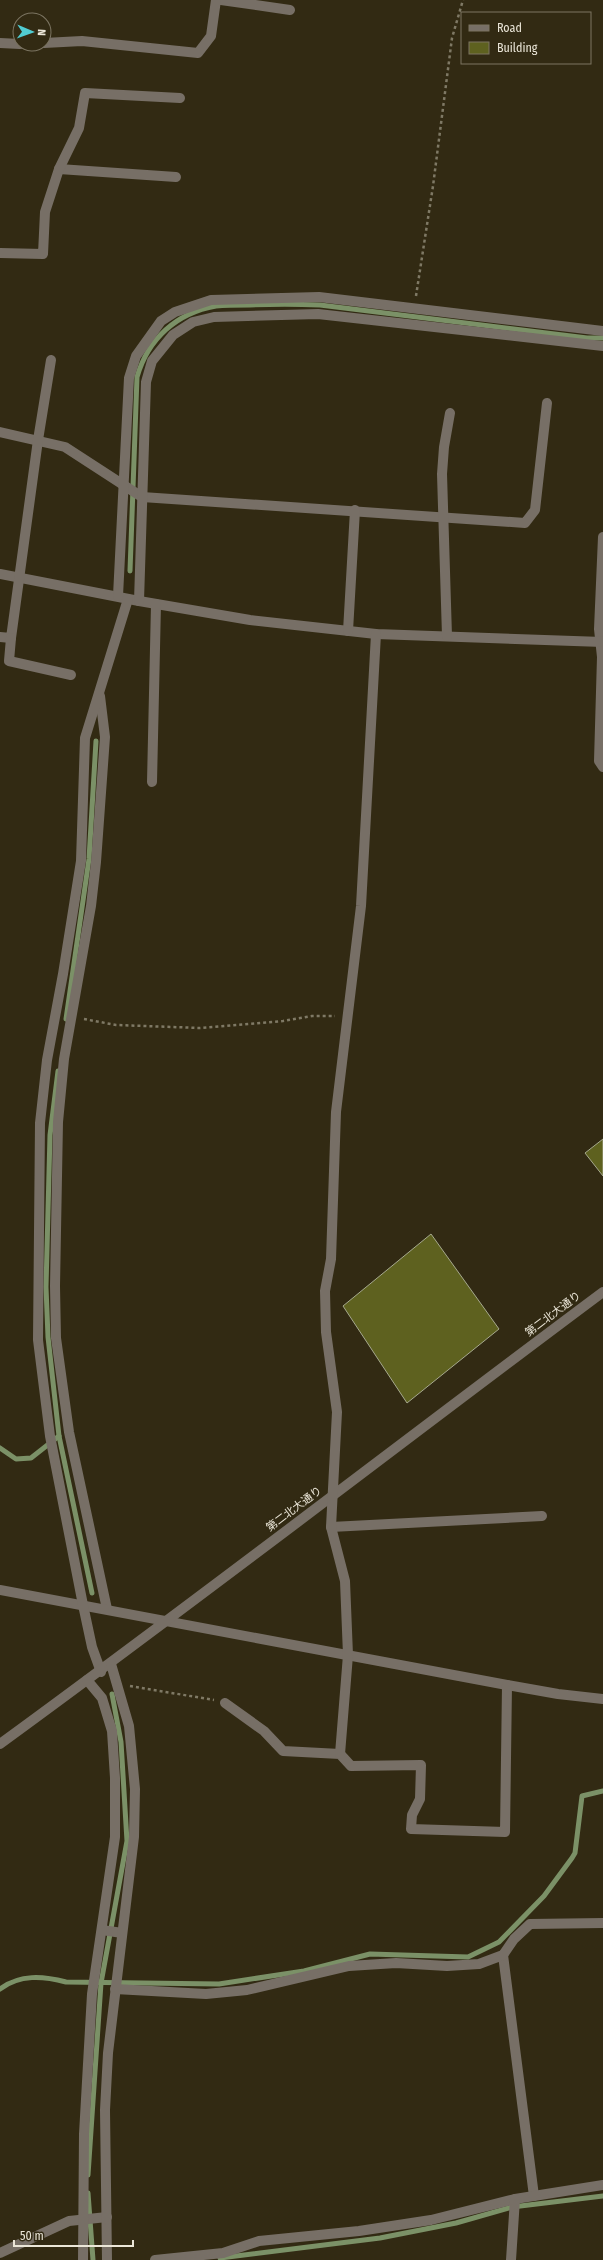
<svg xmlns="http://www.w3.org/2000/svg" width="603" height="2260" font-family="'Fira Sans Condensed','Noto Sans JP',sans-serif">
<style>
.lines{fill:none;stroke-linecap:round;stroke-linejoin:round}
.stream{stroke:#7b9167;stroke-width:5}
.building{fill:#5e611f;stroke:#a6a98e}
.path{stroke:#7f7965;stroke-width:2.5;stroke-dasharray:3 3;stroke-linecap:butt}
.minor{stroke:#776f66;stroke-width:10}
.labels{text-anchor:middle;dominant-baseline:central;stroke-width:3;stroke-linejoin:round;paint-order:stroke}
.street-label{font-size:11px;fill:#ebe6d8;stroke:#322a13}
</style>
<rect width="100%" height="100%" fill="#322a13"/>
<g class="lines">
<!-- stream -->
<g class="stream">
<path d="M130,571L137,377C148,339 176,313 216,306C227,305 239,305 250,305C273,304 296,304 320,305L587,338H603"/>
<path d="M66,1019L89,859L96,741"/>
<path d="M58,1071L50,1135L46,1287L48,1337L59,1436L92,1593"/>
<path d="M0,1448L16,1459L31,1458L59,1436"/>
<path d="M0,1989C20,1974 43,1976 66,1982L219,1984L304,1971L370,1954L468,1957L499,1942L544,1896L572,1858L575,1853L582,1796L603,1791"/>
<path d="M88,2175L101,1983L127,1841L121,1742L112,1694"/>
<path d="M88,2193L93,2260"/>
<path d="M220,2258L380,2238L456,2223L512,2207L603,2196"/>
</g>
</g>
<!-- building -->
<g class="building">
<path d="M603,1139V1176L585,1153Z"/>
<path d="M431,1234L499,1329L407,1403L343,1306Z"/>
</g>
<g class="lines">
<!-- path -->
<g class="path">
<path d="M416,296L433,186L452,38L463,0"/>
<path d="M84,1019L116,1025L200,1028L283,1021L312,1016H335"/>
<path d="M130,1686L214,1700"/>
</g>
<!-- minor -->
<g class="minor">
<path d="M221,0L290,10"/>
<path d="M0,43L20,44"/>
<path d="M44,43L82,41L198,53L211,36L216,0"/>
<path d="M59,169L176,177"/>
<path d="M0,253L43,254L45,212L59,169L79,128L85,93L180,98"/>
<path d="M0,432L65,447L142,497L525,523L535,510L547,403"/>
<path d="M603,537L599,629L602,657L599,761L603,767"/>
<path d="M0,574L139,601L250,620L376,634L603,642"/>
<path d="M118,596L129,378L136,356L161,321L175,312L211,300L319,297L603,331"/>
<path d="M139,601L146,382L152,361L173,335L193,322L214,317L318,314L603,346"/>
<path d="M348,631L355,510"/>
<path d="M447,636L442,474L444,447L450,413"/>
<path d="M0,637L11,638L38,440L51,360"/>
<path d="M11,638L9,661L71,675"/>
<path d="M100,696L105,737L96,862L91,906L64,1059L58,1122L55,1286L56,1338L69,1432L107,1609"/>
<path d="M152,782L156,604"/>
<path d="M331,1527L542,1516"/>
<path d="M0,1590L507,1685L558,1694L603,1699"/>
<path d="M101,1672L92,1647L83,1605L50,1436L38,1340L40,1123L47,1060L63,974L81,861L85,738L128,599"/>
<path d="M225,1703L264,1731L283,1751L340,1754L351,1766L421,1765L420,1799L412,1815L411,1829L505,1832L507,1685"/>
<path d="M0,1744C203,1596 402,1442 603,1292"/>
<path d="M340,1754L348,1655L345,1581L331,1527L337,1412L326,1332L325,1291L331,1259L336,1112L361,906L376,634"/>
<path d="M102,1930L122,1933"/>
<path d="M503,1955L534,2196"/>
<path d="M115,1989L206,1994L247,1990L349,1966L396,1963L447,1966L479,1964L503,1955L514,1939L530,1924L603,1923"/>
<path d="M0,2253L69,2221L107,2217"/>
<path d="M83,2260L84,2134L92,1994L115,1837V1778L112,1731L102,1698L87,1680"/>
<path d="M107,2260L105,2110L108,2053L134,1837L135,1789L129,1726L111,1664"/>
<path d="M155,2260L223,2253L259,2241L359,2231L431,2220L515,2199L603,2185"/>
<path d="M511,2260L515,2199"/>
</g>
</g>
<g class="labels">
<!-- street labels -->
<g class="street-label">
<text transform="translate(553 1314) rotate(-37)">第二北大通り</text>
<text transform="translate(294 1509) rotate(-37)">第二北大通り</text>
</g>
</g>
<!-- legend -->
<rect x="461" y="12" width="130" height="52" fill="#322a13" stroke="#7c7562"/>
<rect x="469" y="25" width="20" height="6" fill="#776f66" stroke="#7c7562"/>
<text x="497" y="32" font-size="12" fill="#ebe6d8">Road</text>
<rect x="469" y="42" width="20" height="12" fill="#5e611f" stroke="#7c7562"/>
<text x="497" y="52" font-size="12" fill="#ebe6d8">Building</text>
<!-- north arrow -->
<g transform="translate(32 32) rotate(92)"><circle r="19" fill="#322a13" stroke="#7c7562"/>
<path d="M0-3L7 15L0 10L-7 15Z" fill="#51ccd2"/>
<text y="-6" font-size="11" font-weight="bold" text-anchor="middle" fill="#ebe6d8">N</text>
</g>
<!-- scale -->
<path d="M14 2240v6h119v-6" fill="none" stroke="#ebe6d8" stroke-width="2"/>
<text x="20" y="2240" font-size="12" fill="#ebe6d8" stroke="#322a13" stroke-width="3" paint-order="stroke">50 m</text>
</svg>
